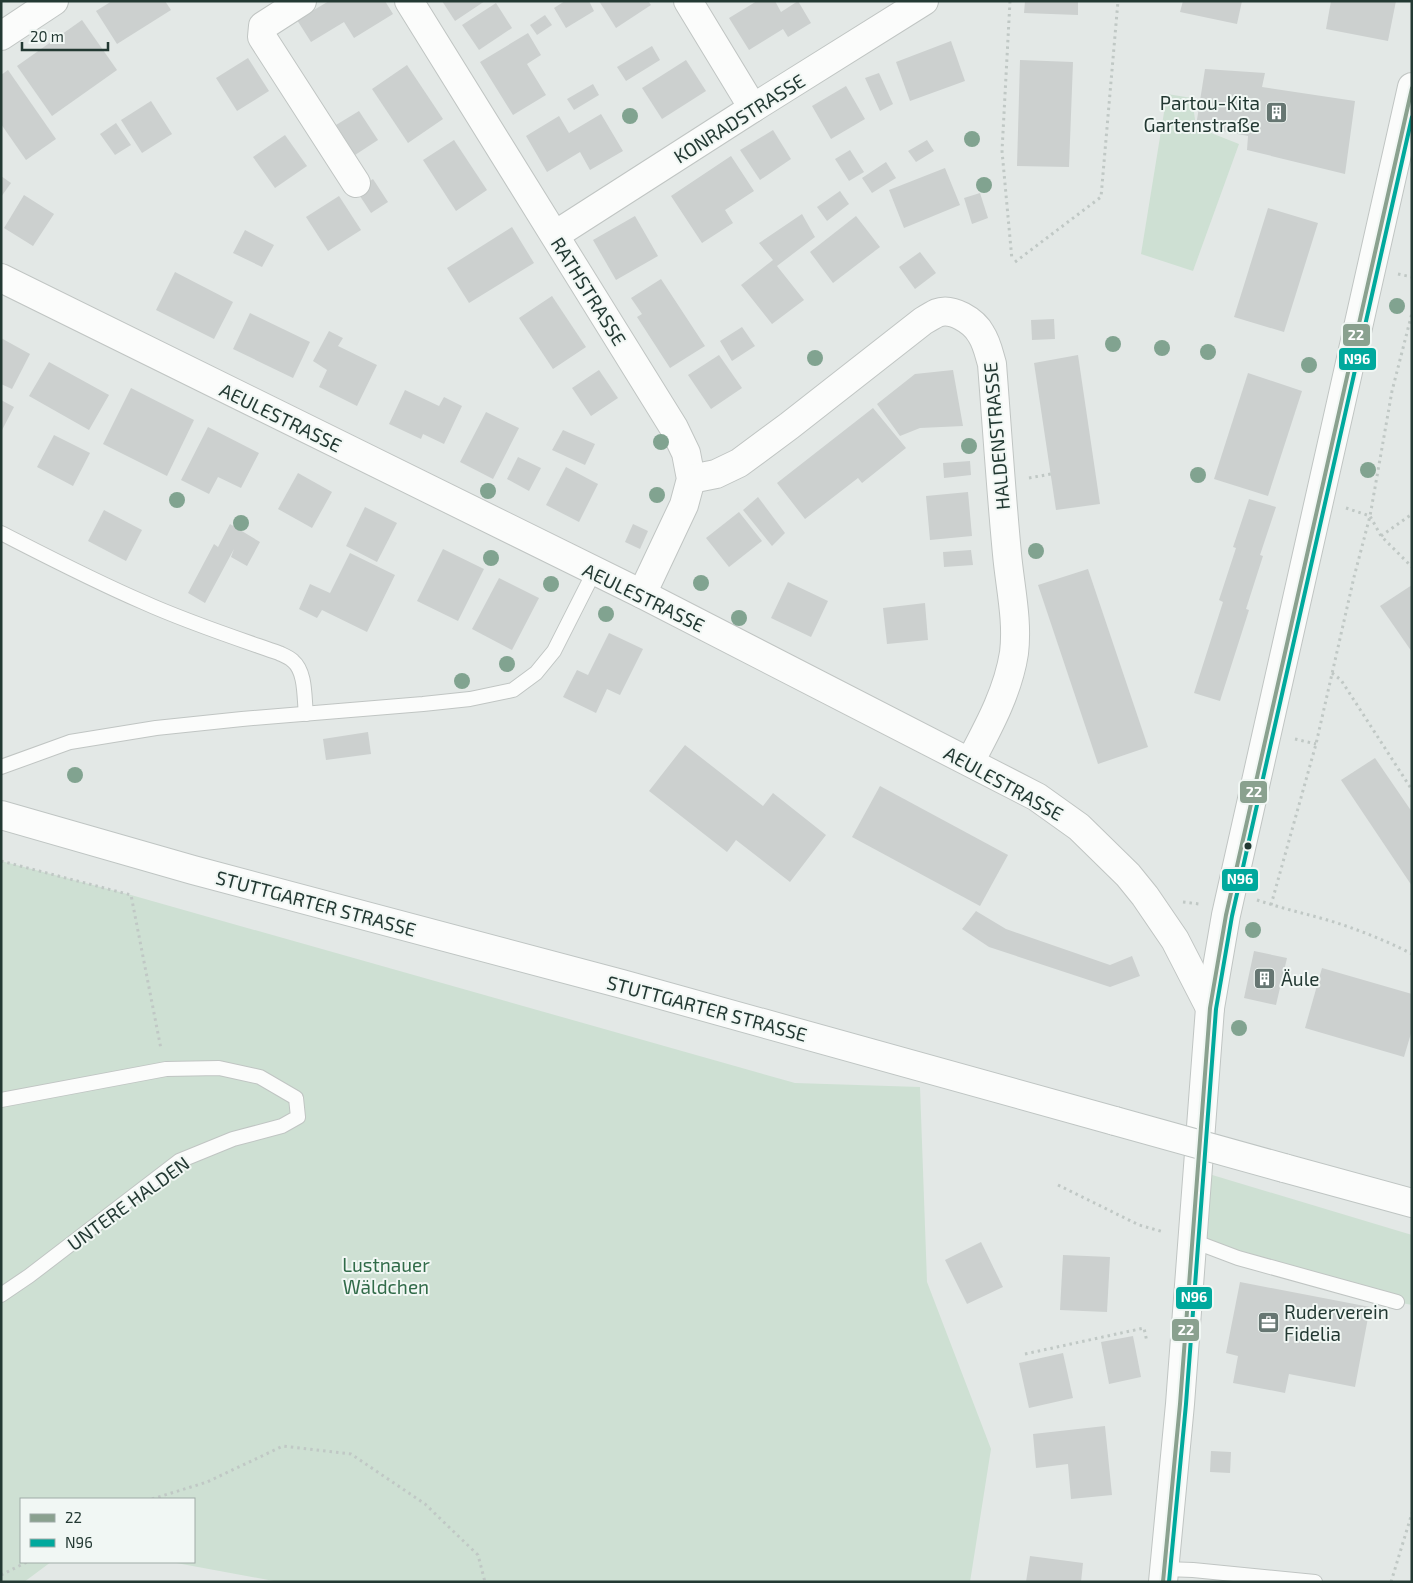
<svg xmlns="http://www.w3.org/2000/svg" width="1413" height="1583" font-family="'Exo 2',sans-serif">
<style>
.green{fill:#cee0d3}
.building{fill:#ccd0cf}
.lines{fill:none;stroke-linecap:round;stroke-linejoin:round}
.lane-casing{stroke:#c0c5c3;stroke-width:16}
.street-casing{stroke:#c0c5c3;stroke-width:30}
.secondary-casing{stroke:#bfc5c3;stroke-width:30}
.path{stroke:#c0c8c5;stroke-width:3;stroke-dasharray:2.5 4;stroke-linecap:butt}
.lane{stroke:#fbfcfb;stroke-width:14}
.street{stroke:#fbfcfb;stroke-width:28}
.secondary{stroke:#fbfcfb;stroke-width:28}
.secondary-bridge-casing{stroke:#bfc5c3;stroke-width:30;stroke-linecap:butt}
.secondary-bridge{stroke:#fbfcfb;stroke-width:28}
.bus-1-casing{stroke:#f1f7f4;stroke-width:8}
.bus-2-casing{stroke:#f1f7f4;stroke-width:8}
.bus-1{stroke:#8aa18f;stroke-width:4}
.bus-2{stroke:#00a99d;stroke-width:4}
.tree{fill:#81a390}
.bus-dot{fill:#233933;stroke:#f1f7f4;stroke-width:2}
.labels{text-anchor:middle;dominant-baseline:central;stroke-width:4;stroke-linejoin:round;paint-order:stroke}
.poi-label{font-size:19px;fill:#233933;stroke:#f1f7f4;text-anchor:start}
.street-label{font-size:19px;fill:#233933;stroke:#f1f7f4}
.park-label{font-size:19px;fill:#316b49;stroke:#f1f7f4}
.line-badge{stroke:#f1f7f4;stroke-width:2}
.badge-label{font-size:14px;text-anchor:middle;font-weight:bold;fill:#fff}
</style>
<rect width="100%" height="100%" fill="#e3e8e6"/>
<!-- green -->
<g class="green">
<path d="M1167,94L1192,98L1196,127L1239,144L1193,271L1141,254Z"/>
<path d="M1,861L131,895L795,1083L920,1087L927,1282L991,1449L970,1582H279L171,1562H194V1499H21V1562H51L24,1582H1Z"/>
<path d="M1199,1171L1412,1235V1305L1397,1302L1193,1241Z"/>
</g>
<!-- building -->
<g class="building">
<path d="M112,1H165L171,10L117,44L96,11Z"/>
<path d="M329,1H385L393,14L354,38L344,22L311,42L297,20Z"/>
<path d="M442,1H485L455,21Z"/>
<path d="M565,1H589L594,11L566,28L554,8Z"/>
<path d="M599,1H648L651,5L616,28Z"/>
<path d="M757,1H775L781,12L798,1L811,23L788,37L783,29L749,50L729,18Z"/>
<path d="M1025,1H1078V15L1024,13Z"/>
<path d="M1183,1H1242L1237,24L1180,12Z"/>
<path d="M1331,1H1396L1388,41L1326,29Z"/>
<path d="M496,3L512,28L479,50L462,25Z"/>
<path d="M545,15L552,25L537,35L530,25Z"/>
<path d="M82,20L117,70L52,116L17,66Z"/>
<path d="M528,33L541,55L527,64L546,95L513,115L480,62Z"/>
<path d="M951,41L965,81L910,101L896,62Z"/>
<path d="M652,46L660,60L626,81L617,67Z"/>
<path d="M248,58L269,91L237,111L216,78Z"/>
<path d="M686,60L706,91L662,119L642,88Z"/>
<path d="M1020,60L1073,62L1069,167L1017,166Z"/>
<path d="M407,65L443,119L408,143L372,89Z"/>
<path d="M1205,69L1265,73L1262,87L1355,101L1345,174L1247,150L1248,136L1196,126Z"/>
<path d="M8,70L56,139L26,160L1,124V75Z"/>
<path d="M879,73L893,104L880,111L865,78Z"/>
<path d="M593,84L599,95L574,110L567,99Z"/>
<path d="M846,86L865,119L831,139L812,106Z"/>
<path d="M151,101L172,134L142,153L121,120Z"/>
<path d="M359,111L378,140L355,155L336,125Z"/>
<path d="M601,114L623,151L590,170L580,152L547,172L526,136L559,116L569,133Z"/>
<path d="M116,123L131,145L115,155L100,134Z"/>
<path d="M773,130L791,159L760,180L740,150Z"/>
<path d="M285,135L307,166L275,188L253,157Z"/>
<path d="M454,140L487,190L456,211L423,160Z"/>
<path d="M927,140L934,151L916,162L908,151Z"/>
<path d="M850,150L864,172L849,181L835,159Z"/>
<path d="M731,156L754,191L725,210L733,223L702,243L671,196Z"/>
<path d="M886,162L896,178L872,193L862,178Z"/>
<path d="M945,168L960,205L904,228L889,190Z"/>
<path d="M1,176L11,183L1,197Z"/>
<path d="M373,179L388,202L371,213L356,190Z"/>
<path d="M840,191L849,204L827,221L817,207Z"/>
<path d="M980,193L988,218L972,224L964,198Z"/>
<path d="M24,195L54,214L33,246L4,228Z"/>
<path d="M339,196L361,230L328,251L306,217Z"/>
<path d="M1268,208L1318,223L1284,332L1234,317Z"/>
<path d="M802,214L815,237L777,266L804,300L772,324L741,285L773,260L759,243Z"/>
<path d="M635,216L658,256L616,280L593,240Z"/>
<path d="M856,216L880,247L833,283L810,252Z"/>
<path d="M512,227L534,263L469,303L447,268Z"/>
<path d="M245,230L274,245L262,267L233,253Z"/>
<path d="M920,252L936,273L915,289L899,267Z"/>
<path d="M175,272L233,302L214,339L156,310Z"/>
<path d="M661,279L705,346L670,368L637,317L642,314L631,298Z"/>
<path d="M552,296L586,347L553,369L519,318Z"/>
<path d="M250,313L310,342L293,378L233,349Z"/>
<path d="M1054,319L1055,339L1032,340L1031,320Z"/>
<path d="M742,327L755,346L732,361L720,341Z"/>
<path d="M329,331L343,338L338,346L377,365L357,406L319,387L327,370L313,361Z"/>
<path d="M1,338L30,354L12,389L1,384Z"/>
<path d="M719,355L742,388L711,409L688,375Z"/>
<path d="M1078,355L1100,504L1056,510L1034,363Z"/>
<path d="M49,362L109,395L89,430L29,396Z"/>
<path d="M599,370L618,398L591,416L572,388Z"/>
<path d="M953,370L963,426L920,428L900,436L877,404L915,374Z"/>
<path d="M1248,373L1302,391L1268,496L1214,479Z"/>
<path d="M131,388L194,420L167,476L103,444Z"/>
<path d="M405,390L439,406L444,397L462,406L444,444L423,434L421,439L389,424Z"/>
<path d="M1,400L14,407L1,432Z"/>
<path d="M873,408L906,448L862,483L858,478L805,519L777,483Z"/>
<path d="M486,412L519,428L493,479L460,462Z"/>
<path d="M208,427L259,453L241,488L218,477L209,494L181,480Z"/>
<path d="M563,430L595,444L585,465L552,450Z"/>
<path d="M54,435L90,453L73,486L37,467Z"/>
<path d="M518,457L541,468L529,491L507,479Z"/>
<path d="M970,461L971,475L944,478L943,463Z"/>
<path d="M566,467L598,484L579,522L546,505Z"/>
<path d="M298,473L332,492L312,528L278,509Z"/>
<path d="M968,492L972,536L930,540L926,496Z"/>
<path d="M758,497L785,533L772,546L743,510Z"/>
<path d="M1249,499L1276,507L1260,555L1263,556L1246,609L1249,610L1220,701L1194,693L1223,602L1219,600L1236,548L1233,547Z"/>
<path d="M365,507L397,523L377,562L346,546Z"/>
<path d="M104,510L142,530L126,561L88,541Z"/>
<path d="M739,512L762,541L729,567L706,538Z"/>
<path d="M230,524L260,542L247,566L231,557L234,549L205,603L188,593L214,544L218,547Z"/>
<path d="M633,524L648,531L640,549L625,542Z"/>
<path d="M443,549L484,569L458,621L417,601Z"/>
<path d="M971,550L973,565L944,567L943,552Z"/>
<path d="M350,553L395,575L367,632L322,610L317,618L299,609L310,584L330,593Z"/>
<path d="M1088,569L1148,747L1098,764L1038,585Z"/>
<path d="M499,578L539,598L512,650L472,629Z"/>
<path d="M788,582L828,601L811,637L771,618Z"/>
<path d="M1412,585V652L1380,606Z"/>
<path d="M925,603L928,640L887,644L883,608Z"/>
<path d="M609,633L643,649L620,695L607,689L596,713L563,697L577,670L588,675Z"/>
<path d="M368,732L371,754L326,760L323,739Z"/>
<path d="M685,745L763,806L773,793L826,835L790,882L736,840L727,852L649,791Z"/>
<path d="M1375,758L1412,812V886L1341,780Z"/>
<path d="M880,786L1008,855L980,906L852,837Z"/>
<path d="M976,911L1006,929L1110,965L1132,956L1140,976L1110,987L989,947L962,929Z"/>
<path d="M1254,951L1287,958L1276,1005L1244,998Z"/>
<path d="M1322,968L1412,994V1030L1404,1057L1305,1028Z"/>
<path d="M981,1242L1003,1287L967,1304L945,1260Z"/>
<path d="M1063,1255L1110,1257L1107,1312L1060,1310Z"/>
<path d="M1240,1282L1370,1307L1355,1387L1289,1374L1285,1393L1233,1383L1238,1356L1226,1353Z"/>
<path d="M1133,1336L1141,1377L1109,1384L1101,1342Z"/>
<path d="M1063,1353L1073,1398L1029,1408L1019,1363Z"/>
<path d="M1105,1426L1112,1495L1071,1499L1068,1464L1036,1468L1033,1434Z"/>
<path d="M1211,1451L1231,1452L1230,1473L1210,1472Z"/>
<path d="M1030,1556L1083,1563L1081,1582H1026Z"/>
</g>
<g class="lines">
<defs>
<g id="lane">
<path d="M1,533C48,557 94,581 143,602C187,622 233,637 279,653C283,655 289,657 293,661C306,672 304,698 306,714"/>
<path d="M1,767L70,742L156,728L242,719L423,704L470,699L513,690L536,673L554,651L594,572"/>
<path d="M1,1100L166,1069L219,1068L260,1077L296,1098L298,1117L282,1126L233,1139L179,1161L29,1276L1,1295"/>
<path d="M1193,1241L1238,1258L1397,1302"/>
<path d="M1165,1569L1193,1570L1315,1582"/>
</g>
<g id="street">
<path d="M302,1L263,26L262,37L356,183"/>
<path d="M409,1L674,428L686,453L691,479L684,505L642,594"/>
<path d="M688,1L753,108"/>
<path d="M1,36L54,1"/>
<path d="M555,235L753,108L924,1"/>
<path d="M1,278L642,594L1037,797L1079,827L1128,875L1145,896L1175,940L1210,1008"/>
<path d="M691,479L716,474L739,463L789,426L923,321C928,318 933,315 937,313C952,307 974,321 981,334C987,343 989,354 992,364C997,428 1001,491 1007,554C1010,587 1018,620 1014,653C1008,692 988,728 970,762"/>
<path d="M1163,1582L1180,1404L1210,1008L1226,915L1412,87"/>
</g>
<g id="secondary">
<path d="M1,815L193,870L622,984L1115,1121"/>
<path d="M1284,1168L1412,1203"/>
</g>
</defs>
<!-- lane casing -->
<use href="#lane" class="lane-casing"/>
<!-- street casing -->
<use href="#street" class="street-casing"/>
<!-- secondary casing -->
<use href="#secondary" class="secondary-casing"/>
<!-- path -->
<g class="path">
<path d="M1010,1L1002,151L1012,260"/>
<path d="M1015,262L1101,197L1118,1"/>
<path d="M1398,274L1412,277"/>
<path d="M1029,478L1051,474"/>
<path d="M1346,508L1370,516L1381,536L1412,567"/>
<path d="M1381,536L1412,514"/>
<path d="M1332,673L1341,680L1412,790"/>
<path d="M1295,739L1316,744"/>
<path d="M1,861L131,895L161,1049"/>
<path d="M1257,900C1275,906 1294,911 1313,916C1347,925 1381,938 1412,954"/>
<path d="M1183,902L1199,904"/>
<path d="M1271,905L1316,744L1354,577L1370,516L1392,391L1412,313"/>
<path d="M1058,1185L1139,1225L1164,1232"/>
<path d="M1025,1354L1144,1328L1147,1342"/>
<path d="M152,1499L207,1482L283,1446L351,1454L425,1504L478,1555L485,1582"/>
<path d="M1,1575L27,1562"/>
<path d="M1391,1582L1412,1513"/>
</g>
<!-- lane -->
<use href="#lane" class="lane"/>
<!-- street -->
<use href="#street" class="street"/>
<!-- secondary -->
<use href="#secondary" class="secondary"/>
<defs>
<path id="secondary-bridge" d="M1115,1121L1284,1168"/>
</defs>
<!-- secondary-bridge casing -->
<use href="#secondary-bridge" class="secondary-bridge-casing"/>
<!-- secondary-bridge -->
<use href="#secondary-bridge" class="secondary-bridge"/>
<defs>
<path id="bus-1" d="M1163,1582L1180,1404L1210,1008L1226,915L1412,88"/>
<path id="bus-2" d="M1169,1582L1186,1404L1216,1009L1232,916L1412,117"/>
</defs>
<!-- bus-1 casing -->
<use href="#bus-1" class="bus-1-casing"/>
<!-- bus-2 casing -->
<use href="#bus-2" class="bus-2-casing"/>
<!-- bus-1 -->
<use href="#bus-1" class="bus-1"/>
<!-- bus-2 -->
<use href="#bus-2" class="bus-2"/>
</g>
<!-- trees -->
<g class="tree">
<circle cx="630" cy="116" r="8"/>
<circle cx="972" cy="139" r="8"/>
<circle cx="984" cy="185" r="8"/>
<circle cx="1397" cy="306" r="8"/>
<circle cx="1113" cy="344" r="8"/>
<circle cx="1162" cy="348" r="8"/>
<circle cx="1208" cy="352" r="8"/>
<circle cx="815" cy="358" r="8"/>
<circle cx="1309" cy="365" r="8"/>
<circle cx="661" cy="442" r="8"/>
<circle cx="969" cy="446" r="8"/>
<circle cx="1368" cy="470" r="8"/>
<circle cx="1198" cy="475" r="8"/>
<circle cx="488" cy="491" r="8"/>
<circle cx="657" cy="495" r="8"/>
<circle cx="177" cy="500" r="8"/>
<circle cx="241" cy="523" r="8"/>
<circle cx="1036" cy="551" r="8"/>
<circle cx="491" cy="558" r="8"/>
<circle cx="701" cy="583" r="8"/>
<circle cx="551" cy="584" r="8"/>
<circle cx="606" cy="614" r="8"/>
<circle cx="739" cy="618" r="8"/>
<circle cx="507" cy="664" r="8"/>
<circle cx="462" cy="681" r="8"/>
<circle cx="75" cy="775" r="8"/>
<circle cx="1253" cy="930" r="8"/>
<circle cx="1239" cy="1028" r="8"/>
</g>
<!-- icons -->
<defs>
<symbol id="building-square" viewBox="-11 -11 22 22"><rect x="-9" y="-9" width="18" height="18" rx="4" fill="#667672" stroke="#f1f7f4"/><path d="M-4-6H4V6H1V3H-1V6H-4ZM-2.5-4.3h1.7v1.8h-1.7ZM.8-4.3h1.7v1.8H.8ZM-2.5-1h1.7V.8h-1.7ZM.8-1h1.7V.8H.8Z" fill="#fff"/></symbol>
<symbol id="office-square" viewBox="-11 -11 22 22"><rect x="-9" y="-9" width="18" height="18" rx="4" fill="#667672" stroke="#f1f7f4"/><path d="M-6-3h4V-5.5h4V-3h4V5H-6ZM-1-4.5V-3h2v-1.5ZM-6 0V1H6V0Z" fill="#fff"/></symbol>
</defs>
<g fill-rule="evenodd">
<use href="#building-square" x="1264" y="100" width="25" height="25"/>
<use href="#building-square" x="1252" y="966" width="25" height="25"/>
<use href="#office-square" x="1256" y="1310" width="25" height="25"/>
</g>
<!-- markers -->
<circle class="bus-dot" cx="1248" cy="846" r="4.5"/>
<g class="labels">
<!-- poi labels -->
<g class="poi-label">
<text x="1260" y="102" text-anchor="end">Partou-Kita<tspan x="1260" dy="22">Gartenstraße</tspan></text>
<text x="1281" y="978">Äule</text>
<text x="1284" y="1311">Ruderverein<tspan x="1284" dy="22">Fidelia</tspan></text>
</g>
<!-- street labels -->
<g class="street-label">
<text transform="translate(739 118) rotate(-32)">KONRADSTRASSE</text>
<text transform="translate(589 291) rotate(58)">RATHSTRASSE</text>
<text transform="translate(281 417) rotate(26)">AEULESTRASSE</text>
<text transform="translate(996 436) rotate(-95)">HALDENSTRASSE</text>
<text transform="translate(644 597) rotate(26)">AEULESTRASSE</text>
<text transform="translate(1004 783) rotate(29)">AEULESTRASSE</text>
<text transform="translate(316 903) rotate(15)">STUTTGARTER STRASSE</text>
<text transform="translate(707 1008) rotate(15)">STUTTGARTER STRASSE</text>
<text transform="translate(128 1203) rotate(-36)">UNTERE HALDEN</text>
</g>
<!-- park labels -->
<g class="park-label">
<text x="386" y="1264">Lustnauer<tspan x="386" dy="22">Wäldchen</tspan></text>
</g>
</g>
<g class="line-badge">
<rect x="1342" y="323" width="29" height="24" rx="5" fill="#8aa18f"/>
<rect x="1338" y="347" width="39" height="24" rx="5" fill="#00a99d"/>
<rect x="1239" y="780" width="29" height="24" rx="5" fill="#8aa18f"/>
<rect x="1221" y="868" width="38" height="24" rx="5" fill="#00a99d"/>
<rect x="1175" y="1286" width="38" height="24" rx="5" fill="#00a99d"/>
<rect x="1171" y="1318" width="29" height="24" rx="5" fill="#8aa18f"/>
</g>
<g class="badge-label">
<text x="1356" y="340">22</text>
<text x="1357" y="364">N96</text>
<text x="1254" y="797">22</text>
<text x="1240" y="884">N96</text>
<text x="1194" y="1302">N96</text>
<text x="1186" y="1335">22</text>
</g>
<!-- border -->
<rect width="1413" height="1583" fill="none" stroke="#233933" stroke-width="5"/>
<!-- legend -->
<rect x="20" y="1498" width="175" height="65" fill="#f1f7f4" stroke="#9faba7"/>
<rect x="30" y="1514" width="25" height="8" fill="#8aa18f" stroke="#9faba7"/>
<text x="65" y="1523" font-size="15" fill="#233933">22</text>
<rect x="30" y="1539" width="25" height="8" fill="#00a99d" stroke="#9faba7"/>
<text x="65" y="1548" font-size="15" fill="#233933">N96</text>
<!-- scale -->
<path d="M22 42v8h86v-8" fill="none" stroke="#233933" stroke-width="2.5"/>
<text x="30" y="42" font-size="15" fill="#233933" stroke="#f1f7f4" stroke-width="4" paint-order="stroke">20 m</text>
</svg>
